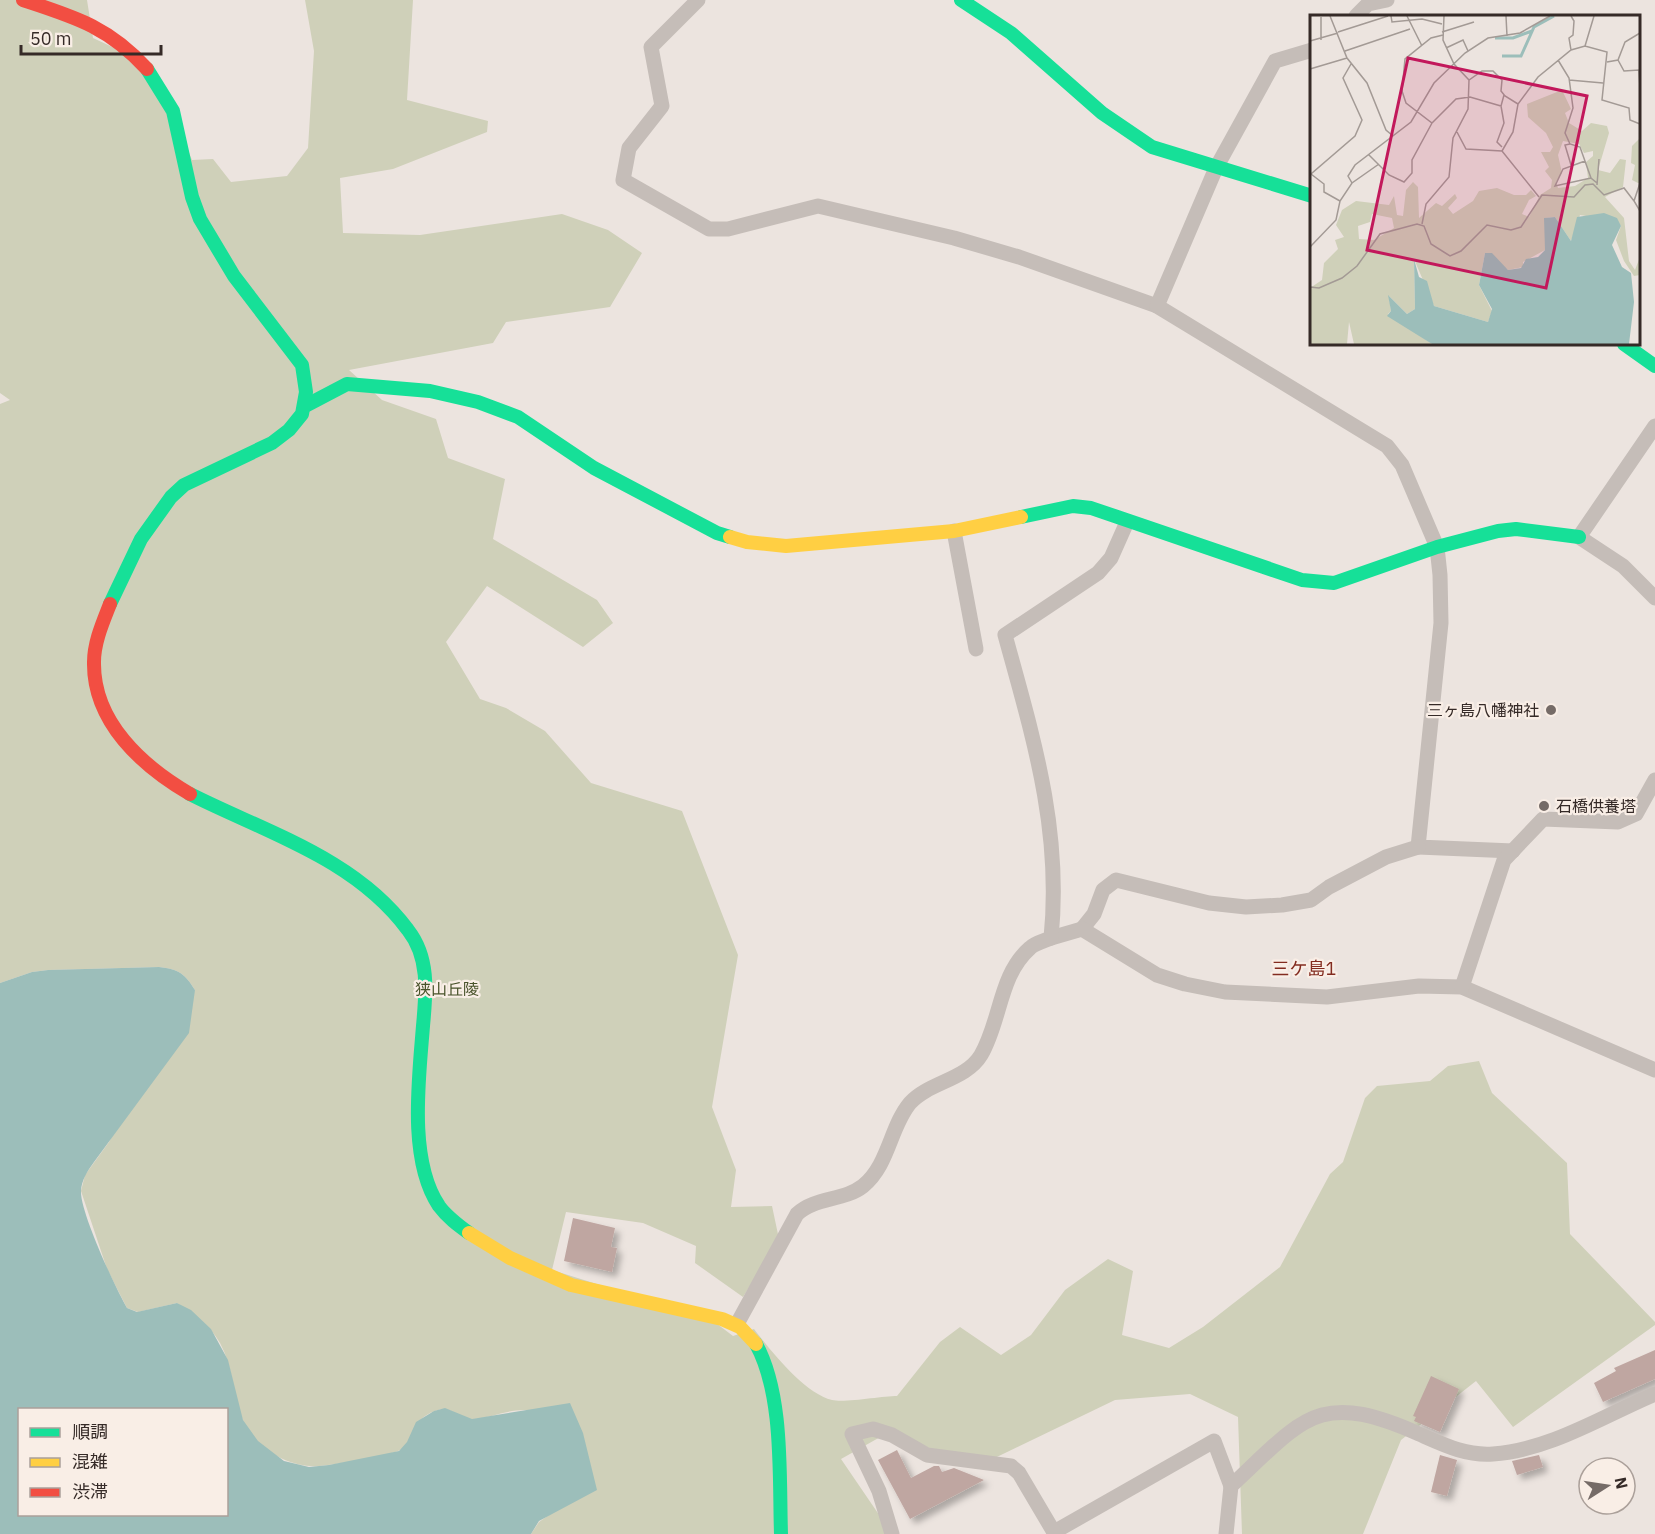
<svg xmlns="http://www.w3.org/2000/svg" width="1655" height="1534" font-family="'IBM Plex Sans','Noto Sans JP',sans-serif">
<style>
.green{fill:#cfd0b9}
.water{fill:#9cbeba;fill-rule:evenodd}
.building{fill:#bfa6a1;filter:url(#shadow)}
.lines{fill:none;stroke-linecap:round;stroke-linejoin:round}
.street{stroke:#c5bdb8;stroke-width:15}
.fast{stroke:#16e098;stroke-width:14}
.slow{stroke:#ffcf43;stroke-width:14}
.jam{stroke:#f24e42;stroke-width:14}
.poi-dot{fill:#756b67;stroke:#f9eee6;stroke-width:2}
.labels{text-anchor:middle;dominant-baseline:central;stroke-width:4.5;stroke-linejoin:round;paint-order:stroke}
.poi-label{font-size:16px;fill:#352a27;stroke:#f9eee6;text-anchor:end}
.park-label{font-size:16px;fill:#49532b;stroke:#f9eee6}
.neighbourhood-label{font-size:18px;fill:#832c20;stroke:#f9eee6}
.inset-river{fill:none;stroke:#9cbeba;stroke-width:3}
.inset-road{fill:none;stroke:#a39a95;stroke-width:1.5}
.view{fill:#c2185b;fill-opacity:0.15;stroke:#c2185b;stroke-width:3}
.inset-edge{fill:none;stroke:#352a27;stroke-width:3}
</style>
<defs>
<filter id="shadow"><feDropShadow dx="5" dy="5" stdDeviation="3" flood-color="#0004"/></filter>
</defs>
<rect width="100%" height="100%" fill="#ece4df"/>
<!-- green -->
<path class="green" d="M0,0H87L93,38L153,66L192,160L213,159L231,182L287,176L308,148L314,51L305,0H413L407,100L488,121L487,132L393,169L340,178L343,233L420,235L562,214L608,230L642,253L610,307L506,322L493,343L349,370L382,400L436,419L448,458L505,479L493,539L597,600L613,623L583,647L487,586L446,642L480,699L506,708L545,731L591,783L682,811L738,955L712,1107L736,1170L731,1207L772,1206L779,1239L743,1297L695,1263L696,1246L643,1223L566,1212L552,1270L712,1320L733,1336L754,1329C770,1350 805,1394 832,1400C845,1403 882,1396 897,1396L940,1342L960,1327L1001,1355L1031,1335L1065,1290L1108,1259L1133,1271L1122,1335L1169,1348L1203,1327L1280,1267L1330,1174L1343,1162L1365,1098L1377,1086L1430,1081L1448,1066L1479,1061L1492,1093L1567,1163L1570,1234L1655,1322V1325L1513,1427L1476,1381L1401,1440L1363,1534H1242L1238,1417L1190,1394L1115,1400L974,1468L891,1431L841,1459L886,1525L887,1534H531L539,1522L559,1508L527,1410C508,1409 491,1418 473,1419C459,1420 451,1404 435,1411C409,1420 415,1441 400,1450C390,1456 332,1465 319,1466C288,1468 253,1447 242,1418C233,1393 233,1367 220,1343C209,1324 195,1315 177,1303L138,1312L127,1308L107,1269L81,1191L85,1175L109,1142L195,990C185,974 179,969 159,967L48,970L32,972L0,983V404L10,400L0,393Z"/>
<!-- water -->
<path class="water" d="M159,967C179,969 185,974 195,990L189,1033L94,1162C88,1170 81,1181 81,1191C80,1212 116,1289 127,1308L137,1312L177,1303L191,1310L211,1329L228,1360L243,1420L258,1441L284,1461L309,1467L329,1465L399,1451L407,1442L416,1422L434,1411L445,1408L472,1419L570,1403L583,1433L597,1490L539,1521L531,1534H0V983L32,972L48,970ZM20,1410H226V1514H20Z"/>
<!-- building -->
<g class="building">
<path d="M573,1218L615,1228L611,1247L617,1248L612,1272L564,1261Z"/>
<path d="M1655,1350V1379L1603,1402L1594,1383L1616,1371L1614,1368Z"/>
<path d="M1431,1376L1459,1389L1440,1432L1414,1421L1416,1417L1413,1416Z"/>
<path d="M897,1450L911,1478L934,1466H939L942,1472L954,1468L984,1480L910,1519L878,1460Z"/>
<path d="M1440,1455L1457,1460L1447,1496L1431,1492Z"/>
<path d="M1539,1455L1543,1467L1517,1475L1512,1461Z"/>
</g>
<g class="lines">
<!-- street -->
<g class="street">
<path d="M698,0L651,47L662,106L629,148L623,180L709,229H728L818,206L954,238L1019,257L1157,306"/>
<path d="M1356,16L1368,4L1387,0"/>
<path d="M1312,50L1275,61L1216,168L1157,306L1387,446L1402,465L1437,547L1440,575L1441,623L1418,847L1513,851"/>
<path d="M1655,426L1579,537L1623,566L1655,598"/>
<path d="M954,531L976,649"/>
<path d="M1082,929L1094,914L1103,890L1116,880L1209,903L1246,907L1282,905L1311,900L1329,887L1386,857L1418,847"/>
<path d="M1051,938L1082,929L1157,975L1185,984L1225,992L1327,997L1419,986L1462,987L1655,1070"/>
<path d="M1462,987L1504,860L1543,819L1618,822L1636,814L1655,780"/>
<path d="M737,1324L797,1214C815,1197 844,1201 863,1186C889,1165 890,1127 910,1103C929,1082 966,1080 981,1055C1001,1021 999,975 1030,948C1035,943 1044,941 1051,938C1062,830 1033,737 1005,635L1098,573L1111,558L1127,522"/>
<path d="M1054,1532L1214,1441L1231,1486"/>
<path d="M892,1534L879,1491L852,1434L873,1429L892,1435L927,1455L1011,1466L1019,1473L1055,1534"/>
<path d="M1226,1534L1231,1486C1304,1418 1318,1389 1419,1434C1444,1445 1466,1456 1493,1454C1550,1450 1603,1416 1655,1394"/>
</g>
<!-- fast -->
<g class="fast">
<path d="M961,0L1011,33L1102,113L1152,147L1312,196"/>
<path d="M1624,344L1655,366"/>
<path d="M307,405L347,384L430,391L478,402L518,417L594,468L717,533L730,537"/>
<path d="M1021,517L1073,506L1091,508L1302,580L1334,583L1437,547L1498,531L1516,529L1579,537"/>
<path d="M110,604L141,539L171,497L184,485L272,443L289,430L302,414L306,392L302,365L234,276L200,219L192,197L173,111L147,69"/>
<path d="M190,794C265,832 355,858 408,930C430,958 426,993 423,1026C419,1078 408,1160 439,1206C447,1217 458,1225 469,1233"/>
<path d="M756,1344C784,1395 779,1477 781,1534"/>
</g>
<!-- slow -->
<g class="slow">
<path d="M730,537L747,542L786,546L954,531L1021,517"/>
<path d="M469,1233L510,1258L571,1285L722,1319L740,1327L756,1344"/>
</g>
<!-- jam -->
<g class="jam">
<path d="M23,0C75,17 109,27 147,69"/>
<path d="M110,604C103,622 94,642 94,662C93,722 142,766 190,794"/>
</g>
</g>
<!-- markers -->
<g class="poi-dot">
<circle cx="1551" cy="710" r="6"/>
<circle cx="1544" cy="806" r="6"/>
</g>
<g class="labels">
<!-- poi labels -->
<g class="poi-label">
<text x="1539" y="710">三ヶ島八幡神社</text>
<text x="1556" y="806" text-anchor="start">石橋供養塔</text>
</g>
<!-- park labels -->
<g class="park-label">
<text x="447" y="989">狭山丘陵</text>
</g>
<!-- neighbourhood labels -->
<g class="neighbourhood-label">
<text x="1304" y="968">三ケ島1</text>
</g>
</g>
<!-- overview -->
<g transform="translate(1310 15)">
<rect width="330" height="330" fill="#ece4df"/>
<path d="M252,75L261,94L255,98L259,108L272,116L281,108L297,111L299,118L288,155L300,158L310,144L316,145L313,172L295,182L314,203L319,246L325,255L330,242V260L324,261L314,246L306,225L311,211L307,206L270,200L261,226L245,202L235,203V235L213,247V252L198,255L175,238L169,270L182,296L178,307L124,291L104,244L105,294L97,299L79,281L81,296L78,299L122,329H44L39,307L37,329H0V273L12,265L14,248L28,234L25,225L34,222L26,210L32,195L46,186L79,190L84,181L87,200L93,201L96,175L103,167L108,172L109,203L126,188L132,191L145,179L147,183L138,193L143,199L163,186L169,176L187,173L204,180H216L221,175L226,181L219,185L212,199L219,202L230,180L241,173L242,165L235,156L239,152L231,137H240L243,132L236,118L218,102L217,89ZM253,126L269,129L274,138L283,136V141L276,147L278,163L265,171L248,173L246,167L252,158L248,140ZM62,199L82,203L84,213L64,225L49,224L48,211L60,207ZM330,123V169L322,165L325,150L321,148L322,131Z" fill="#cfd0b9" fill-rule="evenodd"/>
<path d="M294,198L307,203L311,211L302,230L312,252L321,258L324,287L319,329H122L77,301L81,296L78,280L97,299L105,294L104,244L109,262L117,266L124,291L178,307L182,294L169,270L175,238H182L198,255L211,253L216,244L228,242L235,235L234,203L245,202L261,226L267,202Z" fill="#9cbeba"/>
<path class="inset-river" d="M185,23H203L222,16M192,41H211L224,12L244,1"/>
<path class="inset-road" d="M20,1L37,43L57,68L76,115L83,121M81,1L82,7L112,4L132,9M97,1L112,31M134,1L133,25L144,49L159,65L172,56H183L192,65L191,76L195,81L208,89M196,1L197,21M261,1L264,6L263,20L259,23L261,35M11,2V25M28,17L78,1M132,17L164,7M133,20L121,23L95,44L92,76L96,88L122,108L146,84L160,82L191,91L194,80M0,26L28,18M275,31L284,1M136,33L153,25L158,36M35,36L100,14M248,45L259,63L263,93L255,118L260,129L270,132L281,163L287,168M308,45L314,56L329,55L330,73M297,47L308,45L315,27L330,18M0,54L37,43M259,65L293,68M191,91L194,108L187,127L192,132M147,117L156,134L192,136L229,182M260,129L255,130L261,150M192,136L203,117L208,89L228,62L261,35L275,31L297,37L292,85L319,93L320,105L330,109M59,140L79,160L94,167L102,158V145L122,108M275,146L253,154L245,171L281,163M42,168L38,161L45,150L101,107L124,68L155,38L178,23L210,18L240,1M330,168L324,186L330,196M287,170L289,144M30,186L14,177V169L1,159L45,121L52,105L33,63L41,49M112,209L116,189L139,162L143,123L158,94L159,65M0,232L26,205L30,186L42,168L69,149M0,272L9,273L32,263L47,251L70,219L107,209L114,211L121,229L140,241L151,236L177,210L201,215L211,212L232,180L264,182L275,170L283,169L294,180L314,173L324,186"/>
<path class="view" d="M98,43L277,81L236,273L57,235Z"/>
<rect width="330" height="330" class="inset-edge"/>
</g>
<!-- legend -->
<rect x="18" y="1408" width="210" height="108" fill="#f9eee6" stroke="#aba09a" stroke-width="1.5"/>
<rect x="30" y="1428" width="30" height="9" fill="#16e098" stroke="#aba09a" stroke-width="1.5"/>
<text x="72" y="1438" font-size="18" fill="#352a27">順調</text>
<rect x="30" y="1458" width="30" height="9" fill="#ffcf43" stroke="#aba09a" stroke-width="1.5"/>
<text x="72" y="1468" font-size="18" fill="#352a27">混雑</text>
<rect x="30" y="1488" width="30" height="9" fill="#f24e42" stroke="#aba09a" stroke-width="1.5"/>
<text x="72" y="1498" font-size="18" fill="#352a27">渋滞</text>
<!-- north arrow -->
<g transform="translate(1607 1486) rotate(78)"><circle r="28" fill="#f9eee6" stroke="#aba09a" stroke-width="1.5"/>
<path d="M0-4.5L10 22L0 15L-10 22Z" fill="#756b67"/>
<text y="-9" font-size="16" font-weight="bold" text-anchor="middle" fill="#352a27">N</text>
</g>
<!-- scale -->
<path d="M21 45v9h140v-9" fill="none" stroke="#352a27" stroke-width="3"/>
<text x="30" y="45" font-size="18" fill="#352a27" stroke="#f9eee6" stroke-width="4.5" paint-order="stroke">50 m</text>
</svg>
